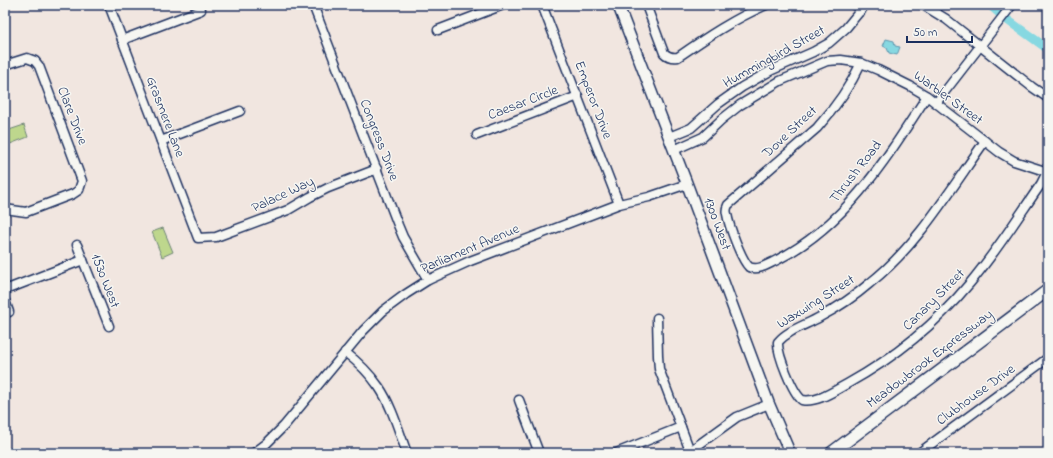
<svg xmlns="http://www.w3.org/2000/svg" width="1053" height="458" font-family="'Indie Flower',sans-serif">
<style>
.green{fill:#bed78d;stroke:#6c8376}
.water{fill:#87d8e1;stroke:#5c94ad}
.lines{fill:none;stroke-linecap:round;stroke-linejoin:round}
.canal{stroke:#87d8e1;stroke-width:9}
.minor-casing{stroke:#1b2f5e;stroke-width:11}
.tertiary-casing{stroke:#1b2f5e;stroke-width:13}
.secondary-casing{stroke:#1b2f5e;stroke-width:14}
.minor{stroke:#f6f6f2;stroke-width:8}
.tertiary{stroke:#f6f6f2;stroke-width:10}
.secondary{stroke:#f6f6f2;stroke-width:11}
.labels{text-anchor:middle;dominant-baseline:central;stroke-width:3;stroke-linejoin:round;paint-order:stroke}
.street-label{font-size:14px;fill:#1b2f5e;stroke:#f6f6f2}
</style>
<rect width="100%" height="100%" fill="#f1e6e0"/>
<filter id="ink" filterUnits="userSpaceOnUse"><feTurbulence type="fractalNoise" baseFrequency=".025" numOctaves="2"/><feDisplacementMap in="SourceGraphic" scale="8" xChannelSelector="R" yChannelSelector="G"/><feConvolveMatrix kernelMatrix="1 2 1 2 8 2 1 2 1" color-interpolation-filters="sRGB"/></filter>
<g filter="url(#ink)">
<!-- green -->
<g class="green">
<path d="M24,125L28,137L10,144L6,131Z"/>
<path d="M163,228L173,252L162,257L152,232Z"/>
</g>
<!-- water -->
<path class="water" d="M886,39L894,41L895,46L900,47L897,55L889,53L887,48L883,46Z"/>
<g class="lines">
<!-- canal -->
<path class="canal" d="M990,5L1006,19L1048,49"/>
<defs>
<g id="minor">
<path d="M109,5L198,238L216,237L288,210L310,197L328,188L377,169"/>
<path d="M313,5L398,225L403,237L428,280"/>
<path d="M542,5L619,204"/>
<path d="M646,5L664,53C668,57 672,58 678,57C707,37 734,19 766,5"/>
<path d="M855,5L861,11"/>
<path d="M923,5L946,19L1032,87L1048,98"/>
<path d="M438,30L503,5"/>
<path d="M122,40L201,10"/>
<path d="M861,63C850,87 834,109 817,128L728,205C726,209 726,211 727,214C729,226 741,259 749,267C759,271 768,264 777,260C846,225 887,158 927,96"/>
<path d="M5,65L27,58L35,61L39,66L82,181L79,190L73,194L26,212L5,209"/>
<path d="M936,103L1012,5"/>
<path d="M477,135L578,96"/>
<path d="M669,137L691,128L718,104L742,87L772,70L813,52L829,43L846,28L865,5"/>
<path d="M161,141L240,111"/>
<path d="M985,141C950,190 918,245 870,283C855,296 837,308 820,317C806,325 788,330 778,342C777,354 793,393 802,400C817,403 834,391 847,384C894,358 936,324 970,283C996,252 1018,217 1041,184L1047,172"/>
<path d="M674,150L703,137L721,120L740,105L780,81L827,61L841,60L861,63L878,70L910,86L927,96L999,152L1014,161L1048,172"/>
<path d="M77,245L109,326"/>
<path d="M5,290L83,260"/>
<path d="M5,301L9,312"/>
<path d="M657,318L658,356L659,369L690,451L737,417L769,404"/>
<path d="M345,352C358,362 370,374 379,387C392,406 399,432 407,453"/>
<path d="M519,400L539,453"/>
<path d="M254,453L266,444L284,426L363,331L383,311L406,294L428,280L470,261L619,204L649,197L687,184"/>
<path d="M616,453L681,427"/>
<path d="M919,453L1048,358"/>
</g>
<path id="tertiary" d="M618,5L687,184L769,404L790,453"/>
<path id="secondary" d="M831,453L1048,290"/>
</defs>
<!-- minor casing -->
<use href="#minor" class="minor-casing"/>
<!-- tertiary casing -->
<use href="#tertiary" class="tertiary-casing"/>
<!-- secondary casing -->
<use href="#secondary" class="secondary-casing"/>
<!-- minor -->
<use href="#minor" class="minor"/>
<!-- tertiary -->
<use href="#tertiary" class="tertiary"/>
<!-- secondary -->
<use href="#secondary" class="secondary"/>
</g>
</g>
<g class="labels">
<!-- street labels -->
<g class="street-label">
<text transform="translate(774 57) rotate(-29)">Hummingbird Street</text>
<text transform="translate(948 98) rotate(36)">Warbler Street</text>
<text transform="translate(593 100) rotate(69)">Emperor Drive</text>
<text transform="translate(523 103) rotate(-21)">Caesar Circle</text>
<text transform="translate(72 116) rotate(69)">Clare Drive</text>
<text transform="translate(165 117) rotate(69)">Grasmere Lane</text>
<text transform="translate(790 132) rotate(-43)">Dove Street</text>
<text transform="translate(379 140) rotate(69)">Congress Drive</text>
<text transform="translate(856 172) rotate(-52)">Thrush Road</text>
<text transform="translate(283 195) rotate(-25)">Palace Way</text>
<text transform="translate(717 224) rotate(70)">1300 West</text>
<text transform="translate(470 249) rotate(-23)">Parliament Avenue</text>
<text transform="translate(105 281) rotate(69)">1530 West</text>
<text transform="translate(934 300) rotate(-45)">Canary Street</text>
<text transform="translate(816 302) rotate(-32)">Waxwing Street</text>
<text transform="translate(930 359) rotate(-37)">Meadowbrook Expressway</text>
<text transform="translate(976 395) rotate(-36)">Clubhouse Drive</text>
</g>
</g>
<!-- margin -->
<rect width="1053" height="458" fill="none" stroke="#f6f6f2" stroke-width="20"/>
<rect x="10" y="10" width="1033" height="438" fill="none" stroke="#1b2f5e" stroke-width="1.5" filter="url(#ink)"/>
<!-- scale -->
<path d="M907 36v6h65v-6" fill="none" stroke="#1b2f5e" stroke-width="2"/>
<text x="913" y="36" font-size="12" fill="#1b2f5e" stroke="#f6f6f2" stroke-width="3" paint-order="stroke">50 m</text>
</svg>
